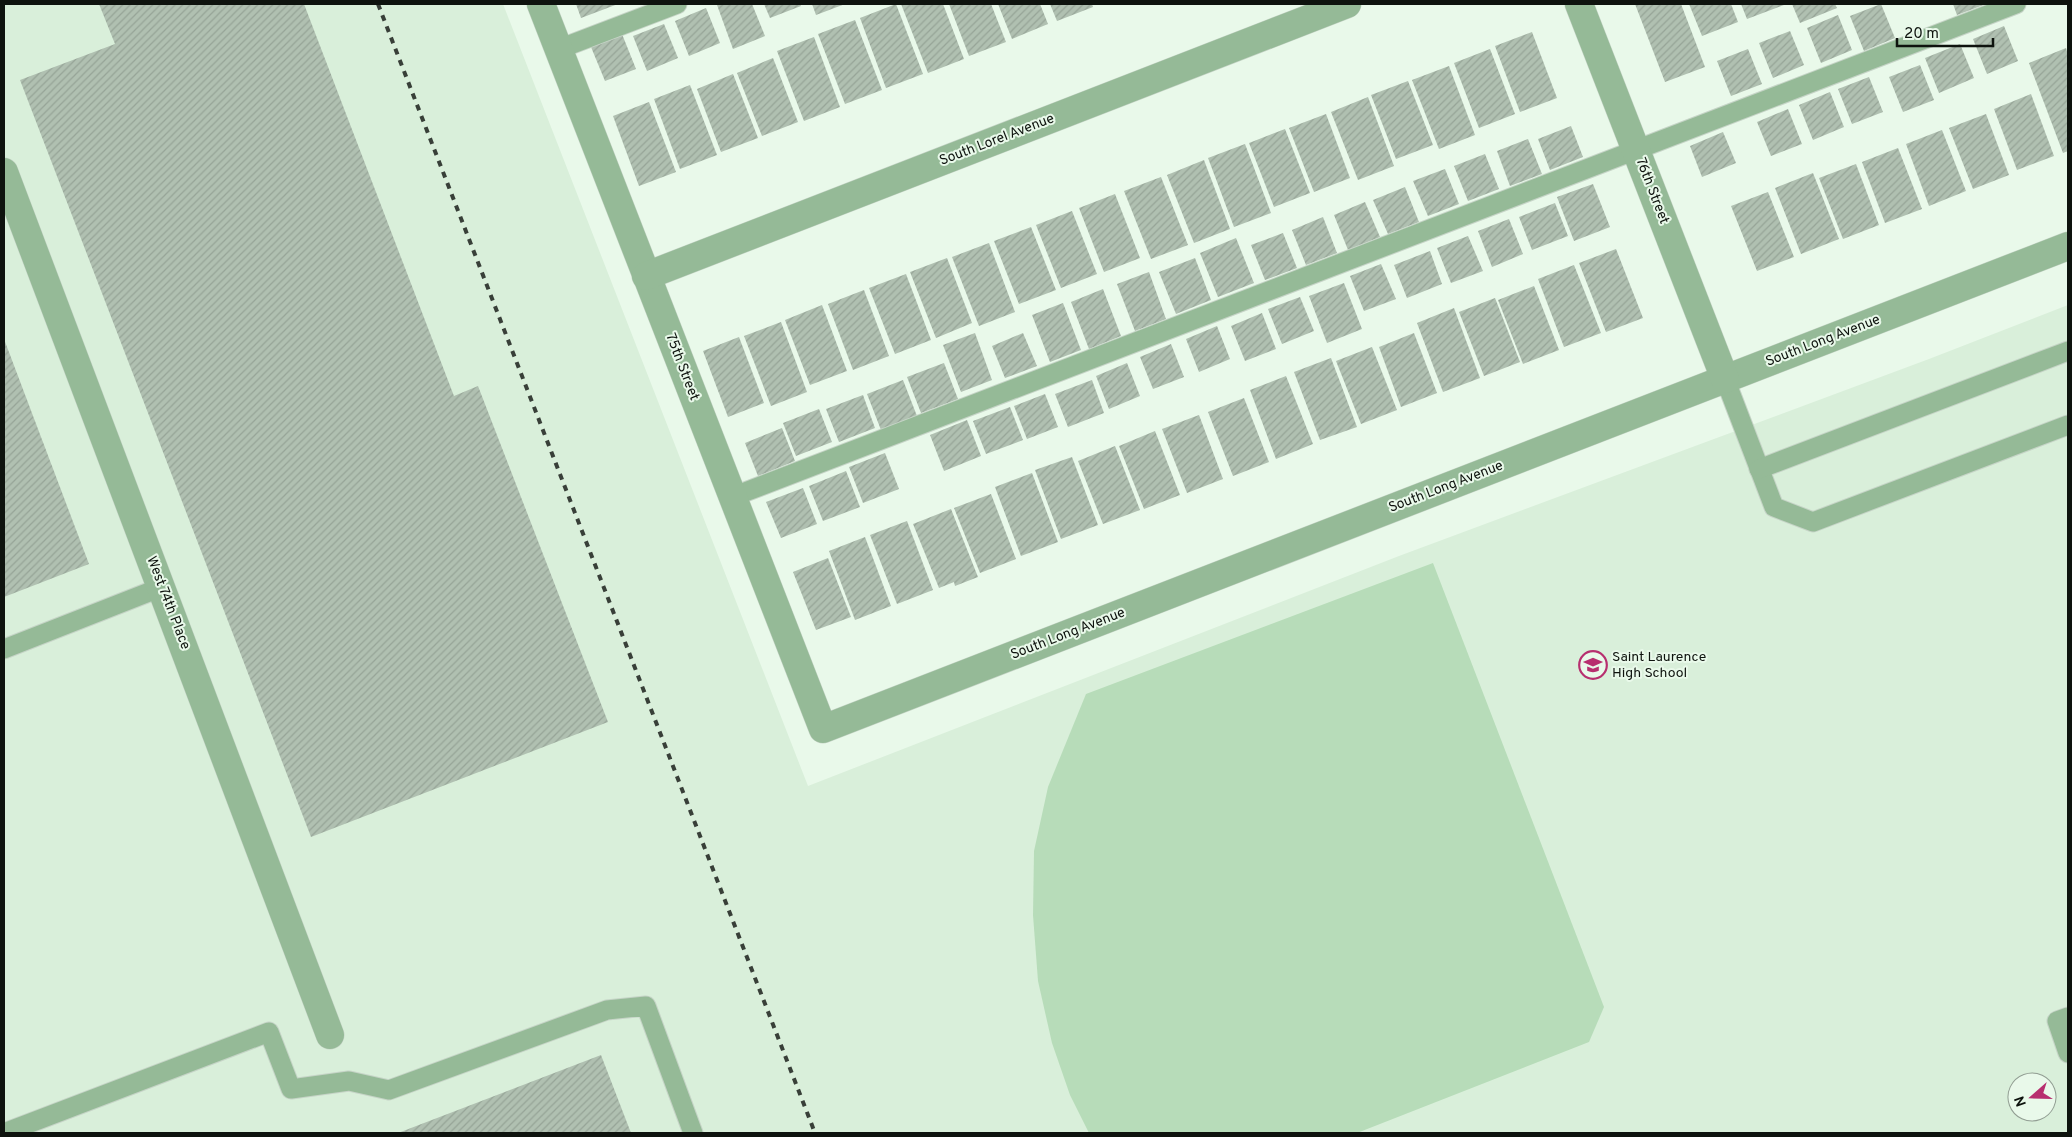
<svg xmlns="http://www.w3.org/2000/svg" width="2072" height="1137" font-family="Overpass,sans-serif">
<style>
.built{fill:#d9efda;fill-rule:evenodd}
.green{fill:#b7dcb9}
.building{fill:url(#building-hatch)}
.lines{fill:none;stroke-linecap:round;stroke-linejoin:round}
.lane-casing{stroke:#c6d4c7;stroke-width:21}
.street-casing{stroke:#c6d4c7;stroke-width:29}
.lane{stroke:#95ba97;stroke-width:19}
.street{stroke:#95ba97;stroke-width:28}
.rail{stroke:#383f38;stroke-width:4;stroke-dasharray:6 6;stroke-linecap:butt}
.labels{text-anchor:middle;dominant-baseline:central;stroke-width:4;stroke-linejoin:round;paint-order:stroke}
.street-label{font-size:14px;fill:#0e130e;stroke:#e9f9ea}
.poi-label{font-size:14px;fill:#0e130e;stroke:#e9f9ea;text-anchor:start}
</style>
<defs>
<pattern id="building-hatch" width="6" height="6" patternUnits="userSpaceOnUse" patternTransform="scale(1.25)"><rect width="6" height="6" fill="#b0c0b1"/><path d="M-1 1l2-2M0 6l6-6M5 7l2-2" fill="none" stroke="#96a497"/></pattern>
</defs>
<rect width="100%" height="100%" fill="#e9f9ea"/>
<!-- built -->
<path class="built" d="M4,4H503L808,786L1399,556L1929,359L2068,305V1133H4ZM2017,1082H2047V1112H2017Z"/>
<!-- green -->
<path class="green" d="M1433,563L1604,1007L1589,1042L1357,1133H1089L1070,1095L1052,1043L1038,981L1033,915L1034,851L1048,787L1086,694Z"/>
<!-- building -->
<g class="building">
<path d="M99,4H304L454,396L478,386L608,722L311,837L20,80L115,44Z"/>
<path d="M576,4H618L581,18Z"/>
<path d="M720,4H752L765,36L733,49L717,5Z"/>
<path d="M764,4H800L801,6L770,18Z"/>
<path d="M812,4H845L816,15Z"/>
<path d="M896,4L923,74L886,88L860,18Z"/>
<path d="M901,4H943L964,59L928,73Z"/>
<path d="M949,4H991L1006,42L969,56Z"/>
<path d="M998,4H1040L1048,24L1012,39Z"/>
<path d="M1050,4H1092L1093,7L1057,21Z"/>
<path d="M1635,4H1681L1705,67L1665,82Z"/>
<path d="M1689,4H1731L1738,22L1702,36Z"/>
<path d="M1741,4H1783L1784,5L1747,19Z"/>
<path d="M1792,4H1835L1837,8L1800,23Z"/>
<path d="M1881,4L1895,38L1864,51L1850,16Z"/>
<path d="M1953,4H1986L1957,15Z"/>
<path d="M706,8L720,43L689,56L675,21Z"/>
<path d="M1838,15L1852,50L1821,63L1807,28Z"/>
<path d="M855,20L882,90L845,104L818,34Z"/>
<path d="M664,24L678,58L647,71L633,36Z"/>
<path d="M2004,26L2018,61L1987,74L1973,39Z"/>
<path d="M1790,31L1804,65L1773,78L1759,43Z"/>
<path d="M1532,32L1557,98L1520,112L1495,46Z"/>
<path d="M622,34L636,69L605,81L591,47Z"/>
<path d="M814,37L840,107L804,121L777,51Z"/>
<path d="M1960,44L1974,78L1939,93L1925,58Z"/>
<path d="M2066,48L2068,55V151L2063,153L2029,63Z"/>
<path d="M1490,49L1515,114L1479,128L1454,63Z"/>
<path d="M1748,49L1762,84L1731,96L1717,61Z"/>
<path d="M773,58L798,122L762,136L737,73Z"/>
<path d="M1920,65L1934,100L1903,112L1889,77Z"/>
<path d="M1449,66L1475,135L1439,149L1412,80Z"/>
<path d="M733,74L758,138L721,152L697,89Z"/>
<path d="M1869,77L1883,112L1852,124L1838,89Z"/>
<path d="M1408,81L1433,145L1396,159L1371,95Z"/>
<path d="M690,85L717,155L680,169L654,99Z"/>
<path d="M1830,92L1844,127L1813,140L1799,105Z"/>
<path d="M2031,94L2054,156L2017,170L1994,109Z"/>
<path d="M1368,97L1394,166L1358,180L1331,112Z"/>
<path d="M649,102L676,172L639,186L613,116Z"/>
<path d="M1788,109L1802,144L1771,156L1757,122Z"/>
<path d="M1326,114L1350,178L1314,192L1289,128Z"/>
<path d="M1986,114L2009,175L1973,189L1949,128Z"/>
<path d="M1571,126L1583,157L1550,170L1538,139Z"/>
<path d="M1285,129L1310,193L1274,207L1249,143Z"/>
<path d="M1942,130L1966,191L1929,206L1906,144Z"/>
<path d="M1723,132L1736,163L1702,177L1690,146Z"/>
<path d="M1528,139L1542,174L1510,186L1497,151Z"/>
<path d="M1245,144L1271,213L1234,227L1208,158Z"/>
<path d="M1898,148L1922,209L1885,223L1862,162Z"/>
<path d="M1485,154L1499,189L1468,201L1454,166Z"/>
<path d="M1204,160L1230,229L1194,243L1167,175Z"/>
<path d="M1856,164L1879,225L1843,239L1819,178Z"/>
<path d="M1445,169L1459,204L1428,216L1413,181Z"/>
<path d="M1813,173L1839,239L1801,254L1775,188Z"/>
<path d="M1161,177L1188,245L1151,259L1124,191Z"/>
<path d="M1593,184L1610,227L1574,241L1557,197Z"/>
<path d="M1405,187L1419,222L1388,234L1373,200Z"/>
<path d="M1768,192L1794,257L1757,271L1731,206Z"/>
<path d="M1115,194L1140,258L1104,272L1079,208Z"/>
<path d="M1365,202L1380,237L1348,250L1334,215Z"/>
<path d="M1555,203L1568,236L1532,250L1519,217Z"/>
<path d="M1072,211L1097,274L1061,288L1036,225Z"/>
<path d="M1323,217L1337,253L1306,265L1292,230Z"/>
<path d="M1509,219L1523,254L1492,267L1478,231Z"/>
<path d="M1031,227L1056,290L1019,304L994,241Z"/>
<path d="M1283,233L1297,268L1265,280L1251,245Z"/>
<path d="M1468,236L1483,271L1451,283L1437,248Z"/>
<path d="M1236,238L1254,283L1218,297L1200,253Z"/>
<path d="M989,243L1015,312L979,326L952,257Z"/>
<path d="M1616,249L1643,318L1606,332L1579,263Z"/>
<path d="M1430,251L1442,284L1407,298L1394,265Z"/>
<path d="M947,258L972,323L936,338L910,272Z"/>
<path d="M1195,258L1211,300L1176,314L1159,272Z"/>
<path d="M1381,264L1396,299L1364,311L1350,276Z"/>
<path d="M1574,265L1601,333L1564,347L1538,279Z"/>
<path d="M1149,272L1166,319L1135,331L1117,284Z"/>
<path d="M906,274L931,340L895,354L869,288Z"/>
<path d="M1344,283L1362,329L1327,343L1309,296Z"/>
<path d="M1534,286L1559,350L1523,364L1498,300Z"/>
<path d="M1103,289L1121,336L1089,349L1071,302Z"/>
<path d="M864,290L889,356L853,370L828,304Z"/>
<path d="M1300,297L1314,331L1282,344L1268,309Z"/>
<path d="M1495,298L1520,362L1484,376L1459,312Z"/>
<path d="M1063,303L1081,350L1050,362L1032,315Z"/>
<path d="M822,305L847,371L810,385L785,320Z"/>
<path d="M1454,308L1480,378L1443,392L1417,323Z"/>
<path d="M1262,313L1276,349L1245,361L1231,326Z"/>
<path d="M781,322L807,392L771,406L744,336Z"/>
<path d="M1217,326L1230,359L1199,372L1186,339Z"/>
<path d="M975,333L992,380L961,392L943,345Z"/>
<path d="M1023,333L1037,366L1005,378L992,346Z"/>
<path d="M1414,333L1437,393L1401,407L1379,347Z"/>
<path d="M739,337L764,403L728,417L703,351Z"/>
<path d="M4,339L89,564L4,597Z"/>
<path d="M1171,344L1184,377L1153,389L1140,357Z"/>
<path d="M1372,347L1397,410L1361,424L1336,361Z"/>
<path d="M1331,358L1357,427L1320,440L1294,372Z"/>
<path d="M944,363L958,399L921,413L907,377Z"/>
<path d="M1127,363L1140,396L1109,409L1096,376Z"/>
<path d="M1286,376L1313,444L1276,459L1250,390Z"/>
<path d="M903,380L917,416L881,430L867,394Z"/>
<path d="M1092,380L1104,413L1068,427L1055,394Z"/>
<path d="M1045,394L1058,427L1027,439L1014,406Z"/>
<path d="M863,395L875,428L839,442L826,409Z"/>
<path d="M1244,398L1269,462L1233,476L1208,412Z"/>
<path d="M1010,407L1023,440L986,454L973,421Z"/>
<path d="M819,409L832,442L796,456L783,423Z"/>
<path d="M1199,415L1223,479L1187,493L1162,429Z"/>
<path d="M967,420L981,456L944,471L930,435Z"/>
<path d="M782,428L795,461L758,476L745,443Z"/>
<path d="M1155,431L1180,495L1144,509L1119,446Z"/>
<path d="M1115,446L1140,510L1103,524L1078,461Z"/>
<path d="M885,453L899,489L863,503L849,467Z"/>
<path d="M1072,457L1098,525L1061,539L1035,470Z"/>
<path d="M846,471L860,507L823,521L809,486Z"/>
<path d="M1032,473L1058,542L1021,556L995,487Z"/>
<path d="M803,488L817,524L781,538L766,502Z"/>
<path d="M991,494L1016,559L980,573L954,508Z"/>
<path d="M951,509L978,577L955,586L954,582L939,588L913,524Z"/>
<path d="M907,521L933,590L897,604L870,535Z"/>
<path d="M865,537L891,606L855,620L829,551Z"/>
<path d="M828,558L851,617L816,630L793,572Z"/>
<path d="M601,1055L631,1133H398Z"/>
</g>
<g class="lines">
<defs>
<g id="lane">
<path d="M559,49L677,4"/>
<path d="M1725,379L1774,507L1813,522L2068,425"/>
<path d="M1759,469L2068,351"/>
<path d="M732,497L2016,4"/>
<path d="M4,649L162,587"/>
<path d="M2068,1017L2057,1021L2068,1053"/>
<path d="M4,1133L269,1032L291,1089L349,1081L389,1090L607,1010L646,1006L693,1133"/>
</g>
<g id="street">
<path d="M541,4L823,729L2068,246"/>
<path d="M1579,4L1725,379"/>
<path d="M4,172L330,1035"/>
<path d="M646,276L1347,4"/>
</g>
</defs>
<!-- lane casing -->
<use href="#lane" class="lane-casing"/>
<!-- street casing -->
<use href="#street" class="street-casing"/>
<!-- lane -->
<use href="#lane" class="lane"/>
<!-- street -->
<use href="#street" class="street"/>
<!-- rail -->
<path class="rail" d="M378,4L815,1133"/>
</g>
<!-- icons -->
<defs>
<symbol id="school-ring" viewBox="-11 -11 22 22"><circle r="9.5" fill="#e9f9ea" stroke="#b72f6f" stroke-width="1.5"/><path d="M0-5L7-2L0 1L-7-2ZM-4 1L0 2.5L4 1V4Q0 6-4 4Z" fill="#b72f6f"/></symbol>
</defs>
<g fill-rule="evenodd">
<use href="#school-ring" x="1577" y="649" width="32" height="32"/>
</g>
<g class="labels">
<!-- street labels -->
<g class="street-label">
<text transform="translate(997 140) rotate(-21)">South Lorel Avenue</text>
<text transform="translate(1652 191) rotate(69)">76th Street</text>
<text transform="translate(1823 341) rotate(-21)">South Long Avenue</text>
<text transform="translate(682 367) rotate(69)">75th Street</text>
<text transform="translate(1446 487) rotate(-21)">South Long Avenue</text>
<text transform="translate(168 603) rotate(69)">West 74th Place</text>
<text transform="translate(1068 634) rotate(-21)">South Long Avenue</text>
</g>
<!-- poi labels -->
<g class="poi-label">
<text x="1612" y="657">Saint Laurence<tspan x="1612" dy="16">High School</tspan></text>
</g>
</g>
<!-- border -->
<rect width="2072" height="1137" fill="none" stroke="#0e130e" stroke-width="10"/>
<!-- north arrow -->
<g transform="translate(2032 1097) rotate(250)"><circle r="24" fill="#e9f9ea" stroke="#919d92"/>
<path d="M0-4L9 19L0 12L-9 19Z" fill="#b72f6f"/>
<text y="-8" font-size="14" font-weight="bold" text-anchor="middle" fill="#0e130e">N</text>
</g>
<!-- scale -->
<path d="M1897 38v8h96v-8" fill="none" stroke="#0e130e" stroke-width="2.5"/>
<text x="1904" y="38" font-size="15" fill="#0e130e" stroke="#e9f9ea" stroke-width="4" paint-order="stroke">20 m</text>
</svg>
